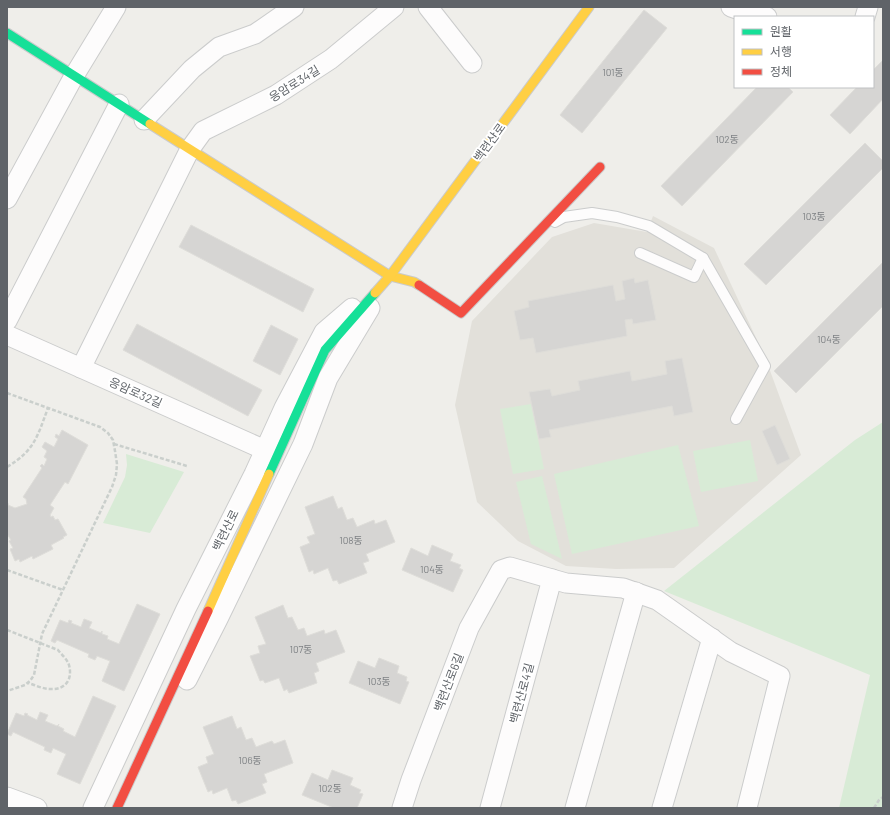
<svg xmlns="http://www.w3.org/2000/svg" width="890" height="815" font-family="Barlow,'Noto Sans KR',sans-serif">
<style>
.education{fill:#e2e0da}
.green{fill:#d8ebd6}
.building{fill:#d6d5d3;stroke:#deddd9}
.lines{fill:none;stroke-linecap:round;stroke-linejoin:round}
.lane-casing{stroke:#cbcccc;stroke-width:12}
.street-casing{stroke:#cbcccc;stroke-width:21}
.fast-casing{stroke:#cacacb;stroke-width:11}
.slow-casing{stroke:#cacacb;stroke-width:11}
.jam-casing{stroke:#cacacb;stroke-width:11}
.path{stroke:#cacfcc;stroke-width:2.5;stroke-dasharray:4 2;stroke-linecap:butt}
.lane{stroke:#fdfcfc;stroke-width:10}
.street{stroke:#fdfcfc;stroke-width:19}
.fast{stroke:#16e098;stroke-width:9}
.slow{stroke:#ffcf43;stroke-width:9}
.jam{stroke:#f24e42;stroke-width:9}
.labels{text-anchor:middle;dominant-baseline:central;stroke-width:4;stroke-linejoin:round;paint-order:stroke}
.number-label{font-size:10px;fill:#7e8184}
.street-label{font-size:12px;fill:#5f6368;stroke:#fff}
</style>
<rect width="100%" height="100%" fill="#efeeea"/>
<!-- education -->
<path class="education" d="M653,216L714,248L765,357L801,455L674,568L616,569L566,566L518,541L477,502L455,405L472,321L552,237L594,223L647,232Z"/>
<!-- green -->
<g class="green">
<path d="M531,404L544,469L513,474L500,409Z"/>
<path d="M883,422V808H839L870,675L664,591L855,440Z"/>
<path d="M750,440L758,481L701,492L693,451Z"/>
<path d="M678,445L699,526L572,554L554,474Z"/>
<path d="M126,454L184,472L150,533L103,523L125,477L127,465Z"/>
<path d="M542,476L562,559L531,544L516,482Z"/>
</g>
<!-- building -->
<g class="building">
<path d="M644,10L667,28L582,133L560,115Z"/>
<path d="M883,60V99L850,134L830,115L857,87H873V70Z"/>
<path d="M757,87H788L793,92L682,206L661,186Z"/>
<path d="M865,143L883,161V168L766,285L744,264Z"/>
<path d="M191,225L314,289L303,312L179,247Z"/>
<path d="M883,262V306L796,393L774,371Z"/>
<path d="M634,278L635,283L648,280L656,320L633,324L632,319L625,320L627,336L536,353L533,338L520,340L514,311L529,307L528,301L613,285L616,301L625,299L622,281Z"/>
<path d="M137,324L262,390L248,416L123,350Z"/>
<path d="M271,325L298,339L280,375L253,361Z"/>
<path d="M682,358L693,412L674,416L672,406L549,430L551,437L539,439L529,392L550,389L552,396L580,390L578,381L630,371L632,381L667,374L665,361Z"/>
<path d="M775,425L790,459L777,465L762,431Z"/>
<path d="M62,430L88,445L68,484L65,482L50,505L54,508L50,515L51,517L53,516L55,520L58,519L67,535L63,537L64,538L51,545L53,549L33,559L32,556L20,562L19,559L15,561L10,549L13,548L9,541L11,540L7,534V502L8,503V505L15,508L27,504L26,499L23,497L42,468L40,466L42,464L44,466L47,459L44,457L47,451L42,447L45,442L54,447L58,439L55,437L56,434L59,436Z"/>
<path d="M333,496L338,509L342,507L347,520L353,518L357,527L374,520L375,524L386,520L395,542L366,554L369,561L363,563L367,573L339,584L337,580L333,581L328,568L314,574L313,570L309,572L300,547L310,543L307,537L315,534L305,507Z"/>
<path d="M432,545L453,554L450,561L461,565L459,568L463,570L453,592L402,570L411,548L428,556Z"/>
<path d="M137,604L160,614L124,691L102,681L110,661L97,656L95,660L88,657L89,654L57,640L55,643L51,641L60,620L68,623L69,620L72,621L71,623L81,627L84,619L92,622L89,628L101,633L102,631V634L108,636L107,639L119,644Z"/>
<path d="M283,605L288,618L292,617L298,630L304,628L307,636L324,630L325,634L336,630L345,652L316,663L319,671L314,673L317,683L289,693L287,689L284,691L279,678L265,683L263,680L260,681L250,656L260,653L258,646L266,644L255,617Z"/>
<path d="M379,658L399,666L397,673L407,677L406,681L409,682L400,704L349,683L358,661L375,668Z"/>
<path d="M93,696L116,706L80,784L57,774L66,754L53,748L51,753L44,750L45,747L13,732L11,736L7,734L16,713L24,716L25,713L28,714L27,715L37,720L40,712L48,715L45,721L57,726L59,724L58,726L64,729L63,731L75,737Z"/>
<path d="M232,716L237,729L241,727L246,740L252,738L256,747L272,741L274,744L285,740L293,763L264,774L267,782L262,784L266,793L238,804L236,800L232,801L227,788L213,794L212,790L208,792L198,767L208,763L206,757L214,754L203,727Z"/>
<path d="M332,770L353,778L350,785L361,790L359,793L363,794L357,808H334L302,795L312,773L328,780Z"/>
</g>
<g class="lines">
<defs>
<g id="lane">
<path d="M555,222L564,217L592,213L617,217L649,226L703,258L765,366L736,419"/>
<path d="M640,253L694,277L703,258"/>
</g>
<g id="street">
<path d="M428,7L472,63"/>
<path d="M731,7L757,16L767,17"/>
<path d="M865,17L868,7"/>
<path d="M144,120L192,69L219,47L255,34L294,7"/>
<path d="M7,199L74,76L116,7"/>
<path d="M7,321L119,104"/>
<path d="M7,335L265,450"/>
<path d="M81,368L190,149L203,131L276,95L331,59L394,7"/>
<path d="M187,680L218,619L303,444L328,378L370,308"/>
<path d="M7,797L37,808"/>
<path d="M93,808L186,609L254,474L284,408L324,332L352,308"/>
<path d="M402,808L411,780L469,628L501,570L510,567L566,583L623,588L657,600L731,652L780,676L747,808"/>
<path d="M490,808L552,579"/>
<path d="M575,808L636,592"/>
<path d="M662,808L712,638"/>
</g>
<g id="fast">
<path d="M7,33L150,124"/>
<path d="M269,474L325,350L375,293"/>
</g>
<g id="slow">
<path d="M150,124L390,276L414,282L419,285"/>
<path d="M375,293L390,276L589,7"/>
<path d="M208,611L269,474"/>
</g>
<g id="jam">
<path d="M419,285L461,313L600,167"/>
<path d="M117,808L208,611"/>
</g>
</defs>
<!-- lane casing -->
<use href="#lane" class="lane-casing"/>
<!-- street casing -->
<use href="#street" class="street-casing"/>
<!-- fast casing -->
<use href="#fast" class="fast-casing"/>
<!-- slow casing -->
<use href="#slow" class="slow-casing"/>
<!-- jam casing -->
<use href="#jam" class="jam-casing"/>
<!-- path -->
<g class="path">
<path d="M7,393L100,427L108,433L113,440L115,451L117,464L116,475L112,487L42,634L34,675L30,681L25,685L7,691"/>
<path d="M114,444L187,466"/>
<path d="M7,467C35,450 37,437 48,408"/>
<path d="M7,570L63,590"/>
<path d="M7,630L58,650C62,655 67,659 69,665C73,680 65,690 50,689C43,689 35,685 28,683"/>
<path d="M874,808L879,800L883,797"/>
</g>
<!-- lane -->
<use href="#lane" class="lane"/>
<!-- street -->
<use href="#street" class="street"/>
<!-- fast -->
<use href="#fast" class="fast"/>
<!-- slow -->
<use href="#slow" class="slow"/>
<!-- jam -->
<use href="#jam" class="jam"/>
</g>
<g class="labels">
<!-- number labels -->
<g class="number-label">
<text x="613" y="72">101동</text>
<text x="727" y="139">102동</text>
<text x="814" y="216">103동</text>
<text x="829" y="339">104동</text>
<text x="351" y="540">108동</text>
<text x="432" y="569">104동</text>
<text x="301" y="649">107동</text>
<text x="379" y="681">103동</text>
<text x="250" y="760">106동</text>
<text x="330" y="788">102동</text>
</g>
<!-- street labels -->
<g class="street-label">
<text transform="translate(294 83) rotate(-32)">응암로34길</text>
<text transform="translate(489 142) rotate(-54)">백련산로</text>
<text transform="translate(136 392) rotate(24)">응암로32길</text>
<text transform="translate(225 530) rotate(-64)">백련산로</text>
<text transform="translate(448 682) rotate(-69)">백련산로6길</text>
<text transform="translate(521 693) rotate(-75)">백련산로4길</text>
</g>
</g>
<!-- border -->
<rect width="890" height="815" fill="none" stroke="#5f6368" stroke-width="16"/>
<!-- legend -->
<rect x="734" y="16" width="140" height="72" fill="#ffffff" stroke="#bfc1c3"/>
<rect x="742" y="29" width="20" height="6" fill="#16e098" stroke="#bfc1c3"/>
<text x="770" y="36" font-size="12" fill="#5f6368">원활</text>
<rect x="742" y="49" width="20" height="6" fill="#ffcf43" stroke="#bfc1c3"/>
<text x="770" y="56" font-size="12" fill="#5f6368">서행</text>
<rect x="742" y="69" width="20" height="6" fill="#f24e42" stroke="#bfc1c3"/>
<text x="770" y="76" font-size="12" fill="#5f6368">정체</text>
</svg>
